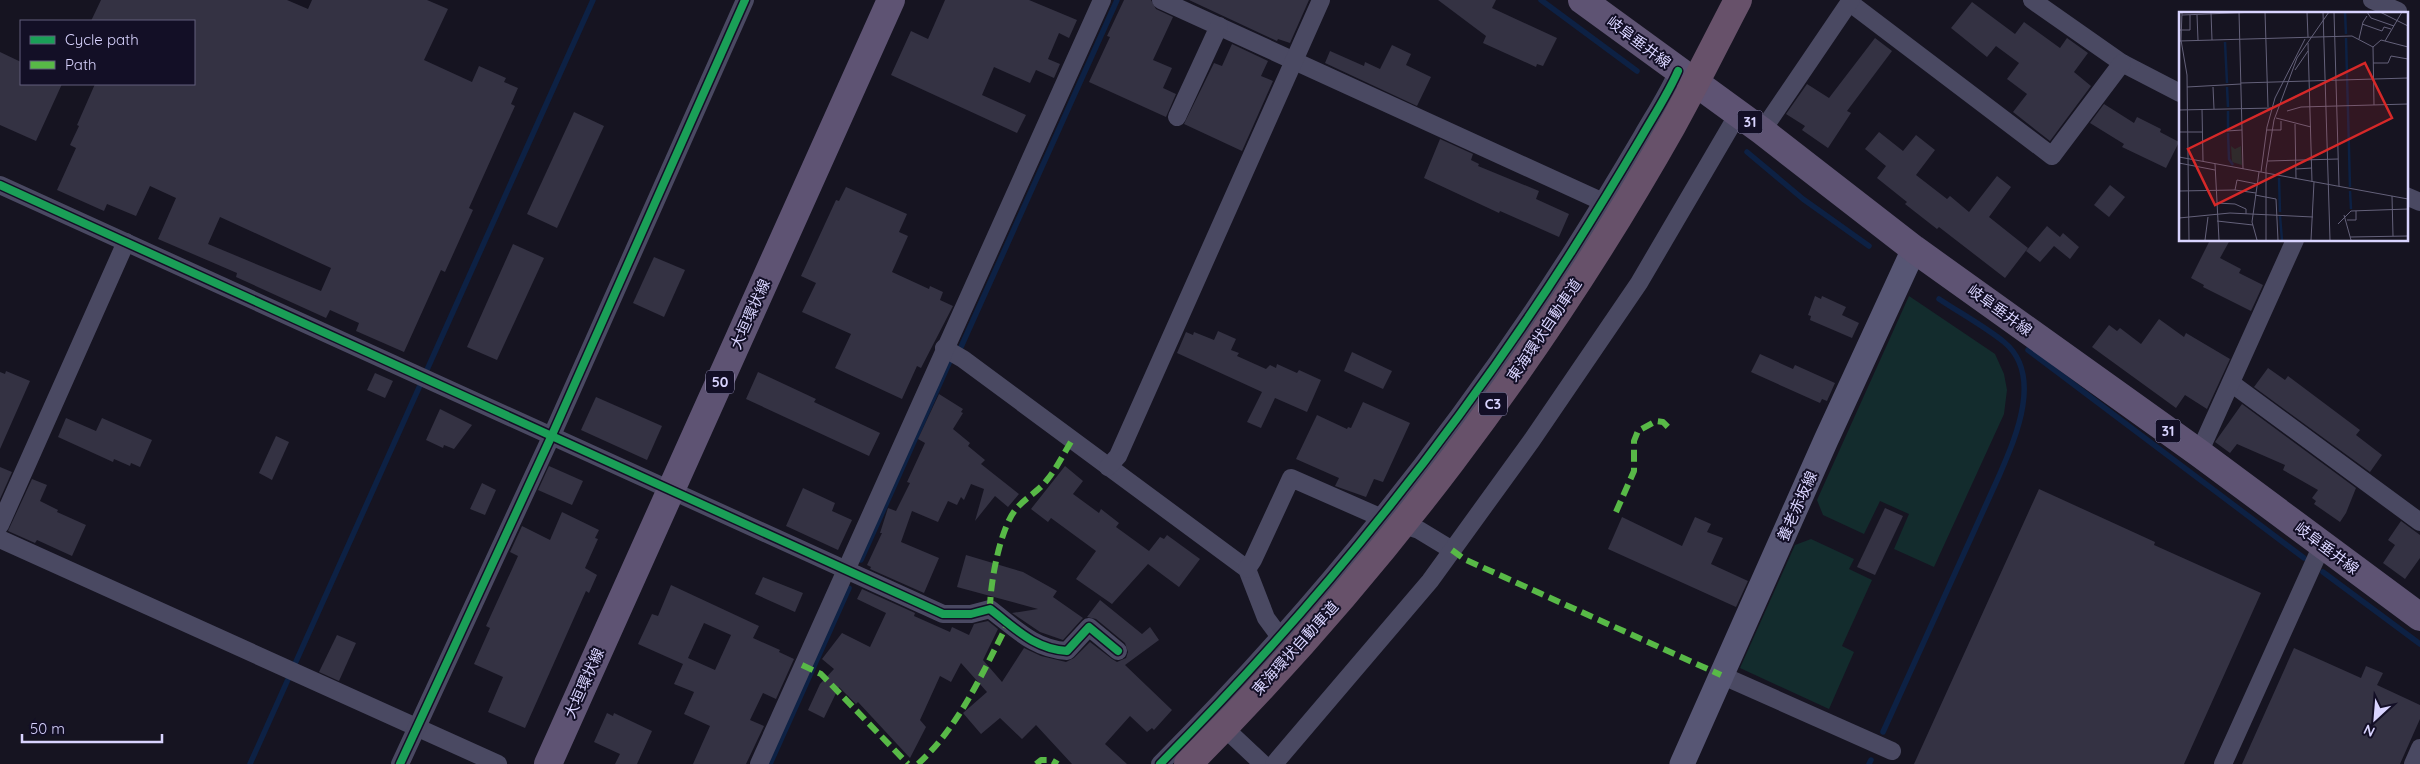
<svg xmlns="http://www.w3.org/2000/svg" width="2420" height="764" font-family="Quicksand,'Noto Sans JP',sans-serif">
<style>
.green{fill:#132c2d}
.lines{fill:none;stroke-linecap:round;stroke-linejoin:round}
.stream{stroke:#0d2144;stroke-width:5.5}
.building{fill:#343243;fill-rule:evenodd}
.minor{stroke:#4a4962;stroke-width:18}
.secondary{stroke:#575674;stroke-width:25}
.primary{stroke:#5e5373;stroke-width:28}
.motorway-bridge{stroke:#67516a;stroke-width:28}
.quiet{stroke:#58b947;stroke-width:6;stroke-dasharray:12 6;stroke-linecap:butt}
.cycleway-casing{stroke:#130f26;stroke-width:11}
.cycleway{stroke:#1a9f57;stroke-width:8}
.labels{text-anchor:middle;dominant-baseline:central;stroke-width:4;stroke-linejoin:round;paint-order:stroke}
.shield{fill:#130f26;stroke:#9e99be;stroke-width:1}
.shield-label{font-size:14px;font-weight:bold;fill:#d9d4ff}
.street-label{font-size:15px;fill:#d9d4ff;stroke:#130f26}
.inset-river{fill:none;stroke:#0d2144;stroke-width:2.5}
.inset-road{fill:none;stroke:#64617a;stroke-width:1}
.view{fill:#d62828;fill-opacity:0.15;stroke:#d62828;stroke-width:2.5}
.inset-edge{fill:none;stroke:#d9d4ff;stroke-width:2.5}
</style>
<rect width="100%" height="100%" fill="#161421"/>
<!-- green -->
<g class="green">
<path d="M1909,296L1995,354L2004,374L2007,390L2004,414L1934,567L1894,549L1909,514L1880,501L1864,534L1823,515L1817,500Z"/>
<path d="M1811,539L1854,559L1849,569L1872,580L1842,646L1854,652L1829,709L1740,668L1795,545Z"/>
</g>
<g class="lines">
<!-- stream -->
<g class="stream">
<path d="M1541,0L1637,71"/>
<path d="M1747,152L1803,199L1869,246"/>
<path d="M961,347L1117,0"/>
<path d="M2028,350L2304,558"/>
<path d="M861,560L950,361"/>
<path d="M2323,572L2420,644"/>
<path d="M1883,732L1999,476C2015,439 2044,375 2004,342C1984,326 1960,313 1939,299"/>
<path d="M250,764L593,0"/>
<path d="M770,764L849,588"/>
<path d="M1869,764L1871,760"/>
</g>
</g>
<!-- building -->
<g class="building">
<path d="M101,0H287L308,9L312,0H427L448,9L424,60L472,82L479,66L506,78L504,82L518,88L511,104L515,106L469,208L473,210L445,272L441,270L404,352L356,331L359,323L330,310L326,318L236,277L237,273L158,239L176,198L150,186L136,216L107,204L104,211L57,190L76,148L70,145L79,126L77,125L95,84H194V21H91ZM220,217L331,268L321,291L208,244Z"/>
<path d="M945,0H1029L1077,20L1069,38L1059,33L1048,59L1060,64L1054,78L1036,70L1030,83L994,67L982,95L1026,115L1017,133L891,75L911,31L928,39Z"/>
<path d="M1124,0H1151L1156,9L1173,17L1153,60L1172,68L1163,88L1176,94L1166,117L1089,82L1110,37L1107,36Z"/>
<path d="M1189,0H1309L1290,43L1278,39L1277,41Z"/>
<path d="M1438,0H1496L1492,8L1557,38L1543,66L1537,64L1536,67L1483,43L1486,36Z"/>
<path d="M1972,2L2015,34L2024,22L2060,48L2067,38L2088,53L2074,72L2091,86L2050,141L2013,112L2027,94L2007,79L2019,63L1996,46L1987,57L1951,28Z"/>
<path d="M1875,38L1892,51L1847,111L1851,113L1828,148L1802,130L1805,126L1786,114L1807,84L1829,98Z"/>
<path d="M1232,44L1268,61L1261,76L1273,81L1242,151L1184,124L1214,63L1222,66Z"/>
<path d="M1392,45L1411,54L1406,65L1431,77L1417,106L1325,63L1330,51L1364,66L1365,62L1380,69Z"/>
<path d="M0,52L21,62V84H62L36,141L0,125Z"/>
<path d="M2104,104L2134,123L2137,117L2161,129L2160,132L2179,142L2166,168L2122,147L2124,144L2090,123Z"/>
<path d="M574,112L604,126L557,228L527,214Z"/>
<path d="M1879,132L1903,151L1916,135L1935,150L1916,175L1947,199L1950,196L1969,212L1997,176L2011,187L1989,217L2028,248L2005,278L1939,227L1937,229L1905,204L1907,202L1877,178L1886,166L1865,149Z"/>
<path d="M1440,139L1473,154L1471,160L1479,164L1478,166L1539,191L1536,199L1569,214L1559,237L1500,211L1499,213L1424,178Z"/>
<path d="M2110,185L2125,197L2109,217L2094,205Z"/>
<path d="M846,187L907,214L899,232L908,236L892,272L929,289L930,286L943,292L940,300L953,306L921,368L917,366L902,399L835,368L851,334L802,312L816,283L801,276L836,200L839,201Z"/>
<path d="M2047,226L2060,237L2063,233L2079,247L2070,259L2054,246L2040,262L2026,251Z"/>
<path d="M2210,240H2230L2220,258L2241,269L2239,273L2263,285L2251,311L2203,287L2204,285L2191,278Z"/>
<path d="M513,244L544,258L497,360L467,347Z"/>
<path d="M654,257L685,270L664,317L633,303Z"/>
<path d="M1815,296L1821,299L1822,296L1846,307L1842,315L1859,323L1852,338L1810,320L1811,316L1808,315Z"/>
<path d="M2159,319L2184,337L2186,333L2230,359L2207,409L2185,395L2176,408L2092,347L2109,325L2117,331L2120,328L2141,344Z"/>
<path d="M1218,331L1236,339L1231,350L1239,353L1237,356L1266,369L1270,365L1276,368L1277,364L1297,373L1299,370L1321,380L1307,412L1275,398L1261,428L1247,422L1262,392L1177,353L1186,332L1193,335L1194,332L1214,340Z"/>
<path d="M1352,352L1392,371L1383,389L1344,371Z"/>
<path d="M1760,354L1793,369L1795,365L1835,383L1827,401L1822,399L1820,403L1751,372Z"/>
<path d="M2268,368L2285,380L2288,376L2360,430L2356,435L2382,455L2370,472L2254,387Z"/>
<path d="M6,371L30,381L0,449V372L5,374Z"/>
<path d="M758,372L816,399L814,402L880,433L869,456L746,399Z"/>
<path d="M375,373L393,381L385,398L367,390Z"/>
<path d="M939,394L963,409L961,412L963,413L953,429L970,443L968,446L985,460L981,464L1019,494L1008,507L995,496L975,521L984,489L971,484L964,500L961,497L957,505L948,501L938,522L912,511L901,542L939,558L924,593L870,569L871,567L867,565L882,533H880L888,508L896,511L910,483L907,482L925,443L918,439Z"/>
<path d="M596,397L662,426L647,460L581,430Z"/>
<path d="M1363,402L1410,423L1383,482L1374,479L1366,497L1335,486L1339,478L1296,459L1317,415L1347,429L1348,427L1351,428Z"/>
<path d="M2242,404L2356,488L2346,513L2340,522L2314,504L2316,501L2312,498L2318,490L2283,470L2285,465L2237,444L2230,453L2215,442Z"/>
<path d="M440,409L472,425L454,449L444,445L443,448L426,440Z"/>
<path d="M66,418L96,431L102,418L152,440L140,467L131,463L130,466L114,459L113,462L58,437Z"/>
<path d="M276,436L289,442L272,480L259,473Z"/>
<path d="M549,466L583,481L572,505L538,490Z"/>
<path d="M1065,466L1083,481L1073,494L1099,513L1101,509L1119,523L1116,527L1149,551L1160,537L1164,539L1167,535L1200,559L1179,587L1148,564L1112,604L1076,579L1096,551L1051,518L1048,522L1031,509Z"/>
<path d="M0,467L12,472L0,499Z"/>
<path d="M32,479L47,485L40,501L58,510L57,512L86,525L72,556L37,540L35,543L8,531Z"/>
<path d="M482,483L496,490L485,515L470,509Z"/>
<path d="M803,488L835,503L832,511L852,520L838,550L786,526Z"/>
<path d="M2039,489L2155,542L2154,545L2261,593L2184,764H1914Z"/>
<path d="M1885,508L1903,516L1875,575L1857,567Z"/>
<path d="M562,512L599,530L595,538L598,539L585,568L597,575L589,593L586,591L525,728L488,712L503,677L474,664L490,628L486,626L518,556L510,552L522,526L550,540Z"/>
<path d="M1622,517L1682,546L1695,517L1711,524L1707,532L1723,538L1711,564L1748,581L1736,607L1608,549Z"/>
<path d="M2401,521L2420,535V558L2405,579L2383,563L2395,545L2388,540Z"/>
<path d="M966,555L1023,572L1057,591L1053,597L1083,618L1063,640L1040,632L1012,613L1038,609L957,587Z"/>
<path d="M763,577L803,593L795,612L755,594Z"/>
<path d="M671,585L759,626L753,638L780,650L779,652L794,659L776,699L763,693L750,720L764,726L746,764H693L710,726L684,714L694,692L674,684L683,664L638,644L652,614L658,616ZM704,623L731,635L715,670L688,658Z"/>
<path d="M862,589L915,613L914,616L950,632L952,627L969,635L974,624L988,621L998,629L983,660L1002,682L1024,648L1041,656L1066,662L1074,658L1090,642L1112,659L1117,662L1126,658L1128,652L1125,643L1096,619L1087,617L1100,600L1142,634L1150,627L1159,640L1125,665L1172,710L1154,730L1152,728L1147,732L1130,716L1105,744L1127,764H1072L1036,725L1022,739L1000,718L981,734L963,713L987,692L961,663L951,682L940,676L920,720L926,727L910,758L858,702L856,704L839,687L824,718L808,710L820,684L834,669L822,659L842,633L870,647L886,613L857,599Z"/>
<path d="M337,635L356,643L339,681L319,672Z"/>
<path d="M2294,648L2361,678L2366,666L2383,673L2377,685L2420,705V719L2400,764H2242Z"/>
<path d="M607,713L613,716L614,713L652,731L637,764H615L620,754L594,742Z"/>
</g>
<g class="lines">
<!-- minor -->
<g class="minor">
<path d="M1161,0L1603,202"/>
<path d="M2032,0L2122,63L2180,93"/>
<path d="M2372,0L2398,11"/>
<path d="M1849,2L2052,156L2122,63"/>
<path d="M1177,117L1219,26"/>
<path d="M1762,131L1851,0"/>
<path d="M0,185L943,614H971L990,609C1015,628 1034,649 1067,651L1089,627L1118,651"/>
<path d="M2406,196L2420,202"/>
<path d="M944,348L963,359L1247,569L1266,618L1280,637"/>
<path d="M2231,383L2420,522"/>
<path d="M2199,453L2295,240"/>
<path d="M1108,467L1118,456L1321,0"/>
<path d="M0,525L126,242"/>
<path d="M0,539L498,764"/>
<path d="M1247,569L1253,560L1291,478L1382,518L1419,530L1452,550"/>
<path d="M1721,675L1892,751"/>
<path d="M1216,720L1263,764"/>
<path d="M400,764L552,435L745,0"/>
<path d="M759,764L1102,0"/>
<path d="M1160,764C1315,608 1453,437 1572,251C1596,213 1619,175 1642,136C1654,115 1668,94 1678,71"/>
<path d="M1274,764L1430,581L1532,440L1639,283L1738,114"/>
<path d="M2223,764L2322,545"/>
<path d="M2413,764L2420,748"/>
</g>
<!-- secondary -->
<path class="secondary" d="M1682,764L1826,440L1914,249"/>
<!-- primary -->
<g class="primary">
<path d="M1582,0L1762,131L1914,249L2199,453L2420,617"/>
<path d="M548,764L891,0"/>
</g>
<!-- motorway-bridge -->
<path class="motorway-bridge" d="M1188,764C1376,576 1541,358 1672,126C1695,85 1716,42 1738,0"/>
<!-- quiet -->
<g class="quiet">
<path d="M1616,512L1634,471V441L1638,431L1656,421L1663,422L1669,428"/>
<path d="M1452,550L1464,559L1721,675"/>
<path d="M990,609C990,584 1000,528 1016,509C1025,498 1039,491 1047,480C1057,468 1064,453 1072,440"/>
<path d="M802,665L821,674L908,764"/>
<path d="M918,764C959,727 983,672 1008,623"/>
<path d="M1036,764L1041,760H1051L1058,764"/>
</g>
<defs>
<g id="cycleway">
<path d="M0,185L943,614H971L990,609C1015,628 1034,649 1067,651L1089,627L1118,651"/>
<path d="M400,764L552,435L745,0"/>
<path d="M1160,764C1315,608 1453,437 1572,251C1596,213 1619,175 1642,136C1654,115 1668,94 1678,71"/>
</g>
</defs>
<!-- cycleway casing -->
<use href="#cycleway" class="cycleway-casing"/>
<!-- cycleway -->
<use href="#cycleway" class="cycleway"/>
</g>
<g class="labels">
<!-- shield labels -->
<g class="shield">
<rect x="1737.5" y="110.5" width="25" height="23" rx="4"/>
<rect x="706" y="370.5" width="28" height="23" rx="4"/>
<rect x="1479" y="392.5" width="28" height="23" rx="4"/>
<rect x="2155.5" y="419.5" width="25" height="23" rx="4"/>
</g>
<g class="shield-label">
<text x="1750" y="122">31</text>
<text x="720" y="382">50</text>
<text x="1493" y="404">C3</text>
<text x="2168" y="431">31</text>
</g>
<!-- street labels -->
<g class="street-label">
<text transform="translate(1639 42) rotate(37)">岐阜垂井線</text>
<text transform="translate(2000 310) rotate(36)">岐阜垂井線</text>
<text transform="translate(750 314) rotate(-66)">大垣環状線</text>
<text transform="translate(1544 330) rotate(-56)">東海環状自動車道</text>
<text transform="translate(1797 506) rotate(-66)">養老赤坂線</text>
<text transform="translate(2327 548) rotate(37)">岐阜垂井線</text>
<text transform="translate(1295 648) rotate(-48)">東海環状自動車道</text>
<text transform="translate(584 683) rotate(-66)">大垣環状線</text>
</g>
</g>
<!-- overview -->
<g transform="translate(2179 12)">
<rect width="229" height="229" fill="#161421"/>
<path d="M52,134L56,137L62,134L63,153L53,150Z" fill="#132c2d"/>
<path class="inset-river" d="M166,0L167,22M167,26L171,175M46,30L48,71M48,75L49,95M49,99V117M49,121L50,147L54,153M100,166L101,200M171,179L172,197M101,204L103,228"/>
<path class="inset-road" d="M3,0L2,28L8,63L10,228M60,0L64,157M86,0L89,95M128,0L129,25M144,0L151,228M155,0L160,174M188,0L192,6L215,14M201,0L229,14M32,1L33,28M3,3L78,0M18,3L19,28M183,12L203,19L205,15L212,17M0,18H11V3M180,27L184,10L188,4M0,29L173,24L194,35L202,28L229,35M206,29L223,0M129,31L133,170M194,35L195,93M194,51H209L212,44L229,47M116,58L129,39M62,71L229,66M8,75L62,72M34,75L35,97M23,97L24,149M0,98L94,96M108,99L122,95L229,92M97,106L132,115M116,112L117,166M88,118H102V109M48,119L63,118M0,120H23M0,145L229,187M89,149L159,147M0,151L36,158M36,152L40,228M117,157L133,156M82,160L88,115L96,86L126,27M56,178L58,168L78,172M0,179L56,178L77,181M76,183L97,187L99,228M213,184L214,224M38,191L56,192L67,197V202M165,203L172,228M0,206L51,201L134,205M168,208H177V199M38,209L74,213M159,212L172,199L229,197M171,225L229,224M26,228L29,205M78,228L73,210L80,160M87,228V157L95,108L118,46L150,0M132,228L135,170"/>
<path class="view" d="M186,51L213,106L36,193L9,137Z"/>
<rect width="229" height="229" class="inset-edge"/>
</g>
<!-- legend -->
<rect x="20" y="20" width="175" height="65" fill="#130f26" stroke="#625e7d"/>
<rect x="30" y="36" width="25" height="8" fill="#1a9f57" stroke="#625e7d"/>
<text x="65" y="45" font-size="15" fill="#d9d4ff">Cycle path</text>
<rect x="30" y="61" width="25" height="8" fill="#58b947" stroke="#625e7d"/>
<text x="65" y="70" font-size="15" fill="#d9d4ff">Path</text>
<!-- north arrow -->
<g transform="translate(2375 719) rotate(206)" stroke="#130f26" stroke-width="4" paint-order="stroke">
<path d="M0-4L9 19L0 12L-9 19Z" fill="#d9d4ff"/>
<text y="-8" font-size="14" font-weight="bold" text-anchor="middle" fill="#d9d4ff">N</text>
</g>
<!-- scale -->
<path d="M22 734v8h140v-8" fill="none" stroke="#d9d4ff" stroke-width="2.5"/>
<text x="30" y="734" font-size="15" fill="#d9d4ff" stroke="#130f26" stroke-width="4" paint-order="stroke">50 m</text>
</svg>
